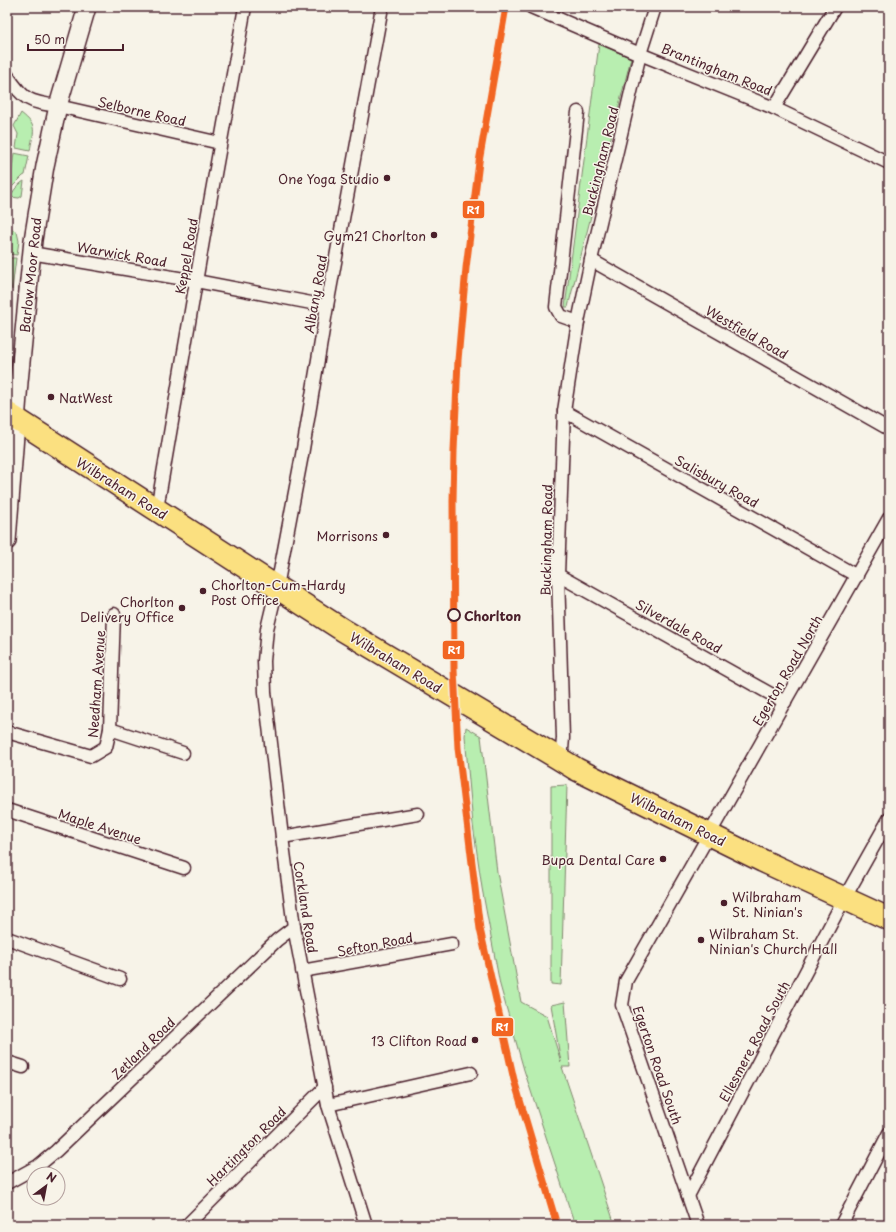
<svg xmlns="http://www.w3.org/2000/svg" width="896" height="1232" font-family="'Playpen Sans',sans-serif">
<style>
.green{fill:#b8eeb0;stroke:#81866e}
.lines{fill:none;stroke-linecap:round;stroke-linejoin:round}
.street-casing{stroke:#4a1f2b;stroke-width:15}
.secondary-casing{stroke:#4a1f2b;stroke-width:20}
.highway-casing{stroke:#4a1f2b;stroke-width:25}
.street{stroke:#f7f3e8;stroke-width:12}
.secondary{stroke:#f7f3e8;stroke-width:17}
.highway{stroke:#fbe080;stroke-width:22}
.rail-1-casing{stroke:#f7f3e8;stroke-width:10}
.rail-1{stroke:#f26522;stroke-width:7}
.poi-dot{fill:#4a1f2b;stroke:#f7f3e8;stroke-width:1.5}
.stop-dot{fill:#f7f3e8;stroke:#4a1f2b;stroke-width:2}
.labels{text-anchor:middle;dominant-baseline:central;stroke-width:3;stroke-linejoin:round;paint-order:stroke}
.street-label{font-size:13px;fill:#4a1f2b;stroke:#f7f3e8}
.poi-label{font-size:13px;fill:#4a1f2b;stroke:#f7f3e8;text-anchor:end}
.stop-label{font-size:13px;font-weight:bold;fill:#4a1f2b;stroke:#f7f3e8;text-anchor:start}
.line-badge{stroke:#f7f3e8;stroke-width:1.5}
.badge-label{font-size:11px;text-anchor:middle;font-weight:bold;fill:#fff}
</style>
<rect width="100%" height="100%" fill="#f7f3e8"/>
<filter id="ink" filterUnits="userSpaceOnUse"><feTurbulence type="fractalNoise" baseFrequency=".025" numOctaves="2"/><feDisplacementMap in="SourceGraphic" scale="8" xChannelSelector="R" yChannelSelector="G"/><feConvolveMatrix kernelMatrix="1 2 1 2 8 2 1 2 1" color-interpolation-filters="sRGB"/></filter>
<g filter="url(#ink)">
<!-- green -->
<g class="green">
<path d="M599,44L631,58L568,307H565Z"/>
<path d="M21,113C39,127 33,131 30,151L16,148L18,134L14,126Z"/>
<path d="M14,153L29,156L25,175L23,176L9,190Z"/>
<path d="M24,181L22,196L19,198L11,197C12,191 19,184 24,181Z"/>
<path d="M7,226L17,232L19,241L17,255L7,254Z"/>
<path d="M7,258H16L12,290L7,273Z"/>
<path d="M466,727L481,736L497,872L521,1002L547,1016L561,1062L551,1005L565,1002L570,1067H562L615,1225H575L524,1070L500,985L482,888L473,825L465,736Z"/>
<path d="M567,785L561,985L551,984V786Z"/>
</g>
<g class="lines">
<defs>
<g id="street">
<path d="M531,7L640,54L774,108L889,163"/>
<path d="M7,75C24,100 28,102 58,106L220,143"/>
<path d="M774,108L835,7"/>
<path d="M578,112L556,307L561,316L578,322"/>
<path d="M31,253L196,281L327,306"/>
<path d="M591,260L889,429"/>
<path d="M564,411L857,576"/>
<path d="M157,509L203,241L245,7"/>
<path d="M558,575L785,702"/>
<path d="M110,729L183,753"/>
<path d="M7,732L91,756L106,747L110,729L114,614"/>
<path d="M558,758L562,750L563,738L558,575L564,411L578,322L591,260L640,54L655,7"/>
<path d="M7,810L184,868"/>
<path d="M282,837L418,814"/>
<path d="M7,938L120,979"/>
<path d="M302,971L452,944"/>
<path d="M7,1062L23,1067"/>
<path d="M328,1105L471,1073"/>
<path d="M7,1183L38,1166L56,1151L277,940L294,927"/>
<path d="M688,1196L844,899L889,819"/>
<path d="M187,1225L325,1087"/>
<path d="M366,1225L328,1105L294,927L282,837L265,692L264,661L267,629L277,587L302,455L327,306L382,7"/>
<path d="M698,1225L622,1005L626,981L889,518"/>
<path d="M841,1225L889,1133"/>
</g>
<path id="secondary" d="M7,541L19,382L33,240L45,166L58,106L87,7"/>
<path id="highway" d="M7,413L343,630L558,758L576,769L763,861L889,919"/>
</defs>
<!-- street casing -->
<use href="#street" class="street-casing"/>
<!-- secondary casing -->
<use href="#secondary" class="secondary-casing"/>
<!-- highway casing -->
<use href="#highway" class="highway-casing"/>
<!-- street -->
<use href="#street" class="street"/>
<!-- secondary -->
<use href="#secondary" class="secondary"/>
<!-- highway -->
<use href="#highway" class="highway"/>
<defs>
<path id="rail-1" d="M506,7L479,162L466,268L458,360L454,451L453,501L454,670L458,748L480,929L514,1080L557,1225"/>
</defs>
<!-- rail-1 casing -->
<use href="#rail-1" class="rail-1-casing"/>
<!-- rail-1 -->
<use href="#rail-1" class="rail-1"/>
</g>
</g>
<!-- markers -->
<g class="poi-dot">
<circle cx="387" cy="178" r="4"/>
<circle cx="434" cy="235" r="4"/>
<circle cx="51" cy="397" r="4"/>
<circle cx="386" cy="535" r="4"/>
<circle cx="203" cy="591" r="4"/>
<circle cx="182" cy="608" r="4"/>
<circle cx="663" cy="859" r="4"/>
<circle cx="724" cy="903" r="4"/>
<circle cx="701" cy="940" r="4"/>
<circle cx="475" cy="1040" r="4"/>
</g>
<circle class="stop-dot" cx="454" cy="615" r="6"/>
<g class="labels">
<!-- street labels -->
<g class="street-label">
<text transform="translate(717 69) rotate(22)">Brantingham Road</text>
<text transform="translate(142 111) rotate(13)">Selborne Road</text>
<text transform="translate(600 161) rotate(-76)">Buckingham Road</text>
<text transform="translate(122 254) rotate(10)">Warwick Road</text>
<text transform="translate(186 256) rotate(-80)">Keppel Road</text>
<text transform="translate(30 275) rotate(-84)">Barlow Moor Road</text>
<text transform="translate(315 294) rotate(-80)">Albany Road</text>
<text transform="translate(747 332) rotate(30)">Westfield Road</text>
<text transform="translate(717 481) rotate(29)">Salisbury Road</text>
<text transform="translate(122 488) rotate(32)">Wilbraham Road</text>
<text transform="translate(546 540) rotate(-89)">Buckingham Road</text>
<text transform="translate(679 626) rotate(29)">Silverdale Road</text>
<text transform="translate(396 662) rotate(31)">Wilbraham Road</text>
<text transform="translate(787 670) rotate(-60)">Egerton Road North</text>
<text transform="translate(96 684) rotate(-86)">Needham Avenue</text>
<text transform="translate(678 819) rotate(26)">Wilbraham Road</text>
<text transform="translate(100 826) rotate(18)">Maple Avenue</text>
<text transform="translate(306 907) rotate(81)">Corkland Road</text>
<text transform="translate(375 944) rotate(-11)">Sefton Road</text>
<text transform="translate(754 1041) rotate(-62)">Ellesmere Road South</text>
<text transform="translate(143 1048) rotate(-44)">Zetland Road</text>
<text transform="translate(658 1065) rotate(71)">Egerton Road South</text>
<text transform="translate(246 1146) rotate(-45)">Hartington Road</text>
</g>
<!-- poi labels -->
<g class="poi-label">
<text x="379" y="178">One Yoga Studio</text>
<text x="426" y="235">Gym21 Chorlton</text>
<text x="59" y="397" text-anchor="start">NatWest</text>
<text x="378" y="535">Morrisons</text>
<text x="211" y="584" text-anchor="start">Chorlton-Cum-Hardy<tspan x="211" dy="15">Post Office</tspan></text>
<text x="174" y="601">Chorlton<tspan x="174" dy="15">Delivery Office</tspan></text>
<text x="655" y="859">Bupa Dental Care</text>
<text x="732" y="896" text-anchor="start">Wilbraham<tspan x="732" dy="15">St. Ninian's</tspan></text>
<text x="709" y="933" text-anchor="start">Wilbraham St.<tspan x="709" dy="15">Ninian's Church Hall</tspan></text>
<text x="467" y="1040">13 Clifton Road</text>
</g>
<!-- stop labels -->
<g class="stop-label">
<text x="464" y="615">Chorlton</text>
</g>
</g>
<g class="line-badge">
<rect x="462" y="200" width="23" height="19" rx="4" fill="#f26522"/>
<rect x="442" y="640" width="23" height="20" rx="4" fill="#f26522"/>
<rect x="491" y="1017" width="23" height="20" rx="4" fill="#f26522"/>
</g>
<g class="badge-label">
<text x="473" y="214">R1</text>
<text x="454" y="654">R1</text>
<text x="502" y="1031">R1</text>
</g>
<!-- margin -->
<rect width="896" height="1232" fill="none" stroke="#f7f3e8" stroke-width="24"/>
<rect x="12" y="12" width="872" height="1208" fill="none" stroke="#4a1f2b" stroke-width="1.5" filter="url(#ink)"/>
<!-- north arrow -->
<g transform="translate(46 1186) rotate(32)"><circle r="19" fill="#f7f3e8" stroke="#b29e9c"/>
<path d="M0-3L7 15L0 10L-7 15Z" fill="#4a1f2b"/>
<text y="-6" font-size="11" font-weight="bold" text-anchor="middle" fill="#4a1f2b">N</text>
</g>
<!-- scale -->
<path d="M28 44v6h95v-6" fill="none" stroke="#4a1f2b" stroke-width="2"/>
<text x="34" y="44" font-size="12" fill="#4a1f2b" stroke="#f7f3e8" stroke-width="3" paint-order="stroke">50 m</text>
</svg>
